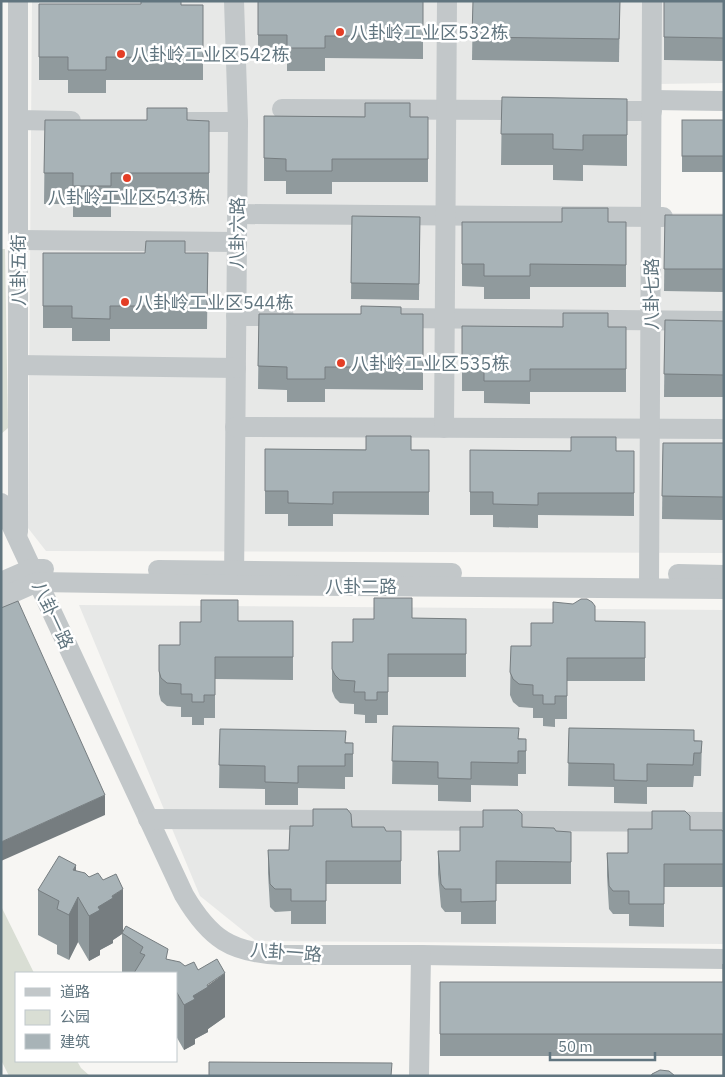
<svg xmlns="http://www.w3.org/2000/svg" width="725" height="1077" font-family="'IBM Plex Sans','Noto Sans SC',sans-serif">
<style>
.built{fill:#e7e8e7}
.green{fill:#d9ded4}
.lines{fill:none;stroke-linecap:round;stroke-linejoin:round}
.minor{stroke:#c2c7c9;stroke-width:20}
.wall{fill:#909a9d}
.shaded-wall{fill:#767d80}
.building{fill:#a8b3b7;stroke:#767d80}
.poi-dot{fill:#e43e26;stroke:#fff;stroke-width:2}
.labels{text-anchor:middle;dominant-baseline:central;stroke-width:5;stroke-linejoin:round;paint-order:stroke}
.poi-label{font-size:18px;fill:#61757f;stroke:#fff;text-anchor:start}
.street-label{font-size:18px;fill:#61757f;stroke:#fff}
</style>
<rect width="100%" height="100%" fill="#f7f6f3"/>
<!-- built -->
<g class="built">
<path d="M32,1H724V83L658,84L660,213H724V553L46,551L28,528Z"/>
<path d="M79,605L724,610V944L256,941L200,896Z"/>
</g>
<!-- green -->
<g class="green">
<path d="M1,249H5L8,428L1,434Z"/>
<path d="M1,906L34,973H16V1061H77L81,1068L90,1076H9L1,1060Z"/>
</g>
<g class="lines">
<!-- minor -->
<g class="minor">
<path d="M234,1L238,122L234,584"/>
<path d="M652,100L724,101"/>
<path d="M282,109L527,110"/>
<path d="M601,111H652"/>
<path d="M18,120L71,121"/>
<path d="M183,122H238"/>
<path d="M237,214L663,217"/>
<path d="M18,240L237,242"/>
<path d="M236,316H284"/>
<path d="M396,318L724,321"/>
<path d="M18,365L236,368"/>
<path d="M235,427L724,429"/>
<path d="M444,428L447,1"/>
<path d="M1,503L184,895C210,939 231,953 282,955H421L724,959"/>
<path d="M18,532V1"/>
<path d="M158,570L452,573"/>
<path d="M678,574L724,575"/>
<path d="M1,582L31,569H44"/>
<path d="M649,587L652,1"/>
<path d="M1,598L37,582L234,585L724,589"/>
<path d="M148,819L724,822"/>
<path d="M419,1076L421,955"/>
</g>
</g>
<!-- wall -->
<g class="wall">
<path d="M258,1H423V59L325,58V71H287V58H258Z"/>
<path d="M473,1H620L619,62L472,60Z"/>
<path d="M664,1H724V61L664,60Z"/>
<path d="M39,4L203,5V80H106V93H68V80H39Z"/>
<path d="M502,97L627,99V166L583,165V181L553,180V165H501Z"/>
<path d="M264,116L428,117V182H332V194H286V181H264Z"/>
<path d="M45,120L209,121V204H111V217H73V204H44Z"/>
<rect x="682" y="120" width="42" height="52"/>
<path d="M665,215H724V292L664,291Z"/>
<path d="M352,216L420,217L419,300L351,299Z"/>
<path d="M462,222H626V287H530V299H484V287L462,286Z"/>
<path d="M43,253H208L207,329H110V341H72V328H43Z"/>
<path d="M259,314H423V390L325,389V402H287V390L258,389Z"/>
<path d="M665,320L724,321V397H664Z"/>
<path d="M462,326L626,327V392H530V404L484,403V391H462Z"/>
<path d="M663,443H724V520L662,519Z"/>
<path d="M265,449L429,450V515L333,514V526H288V514H265Z"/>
<path d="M470,450L634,451V516L538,515V528L493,527V515H470Z"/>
<path d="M412,618L466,619V677H388V715H377V723H365V715L354,714V704L340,703L335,698L332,691V642H353L374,619Z"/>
<path d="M238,621H293V680L215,679V718H204V725H192V717H181V707L167,706L161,701L159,694V645H180L201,622Z"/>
<path d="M595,621L645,622V681H567V719H555V727L543,726V718H533V708L519,707L513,702L510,695L511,646H531L553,623Z"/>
<path d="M393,726L526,739V774H518V786L471,785V802L438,801V785L392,784Z"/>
<path d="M569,728L702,741L701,776H694L693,787H647V804L614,803V787L568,786Z"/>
<path d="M220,729L353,743V777H345V789L298,788V805H265V789L219,788Z"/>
<path d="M352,827L386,831H401V884H326V924H291V911L275,912L270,907L268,873V850H289Z"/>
<path d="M522,827L556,831L571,832V884H496V924H461V912H445L441,907L438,874V851H460Z"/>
<path d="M690,830L724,833V887H664V927L629,926V914H613L609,909L607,876V853H628Z"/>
<path d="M76,871L123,930L168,960L225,1017L208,1029V1032L195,1039V1044L184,1050L176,1036V973H122V934L113,940V943L100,950V955L89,961L78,942L69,960L57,954V945L38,935V890Z"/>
<rect x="440" y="982" width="283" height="74"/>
</g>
<!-- shaded-wall -->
<g class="shaded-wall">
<path d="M105,795V815L1,861V842Z"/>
<path d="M76,865V902L78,897V942L69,960V915L73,870Z"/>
<path d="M123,889V933H122V934L113,940V943L100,950V955L89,961V916L98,907L112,896Z"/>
<path d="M225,973V1017L208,1029V1032L195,1039V1044L184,1050V1005L193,996Z"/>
</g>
<!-- building -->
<g class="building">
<path d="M141,1H181V5H203V58L106,57V70H68V57H39V4H141Z"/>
<path d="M258,1H423V36H325V48H287V35H258Z"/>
<path d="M473,1H620L619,39L472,37Z"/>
<path d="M664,1H724V38L664,37Z"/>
<path d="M502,97L627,99V135H583V150L553,149V134H501Z"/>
<path d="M365,103H410V117H428V159H332V171H286V159L264,158V116L365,117Z"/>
<path d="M147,108H187V120L209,121V173H111V186H73V173H44L45,120H147Z"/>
<rect x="682" y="120" width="42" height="36"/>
<path d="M562,208H608V222H626V265L530,264V276H484V264H462V222H562Z"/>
<path d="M665,215H724V269H664Z"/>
<path d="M352,216L420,217L419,284L351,283Z"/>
<path d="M146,241H185V253H208L207,306H110V319L72,318V306H43V253H145Z"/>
<path d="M361,306L401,307V314H423V367H325V379H287V367L258,366L259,314H361Z"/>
<path d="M563,313H608V327H626V369H530V381H484V368H462V326L563,327Z"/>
<path d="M665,320L724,321V375L664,374Z"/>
<path d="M366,436H411V450H429V492H333V504L288,503V491H265V449L366,450Z"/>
<path d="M571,437H616V451H634V493H538V505L493,504V492H470V450L571,451Z"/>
<path d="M663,443H724V497L662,496Z"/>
<path d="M374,598H412V618L466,619V654H388V692H377V700H365V692H354L355,681L340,680L335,675L332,669V642H353V619H374Z"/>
<path d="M581,599H587L592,602L595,606V621L645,622V658H567V696H555V704H543V695H533V685L519,684L513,679L510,672L511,646H531V623H553V602L573,604Z"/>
<path d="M201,600H238V621H293V657H215V695H204V702H192V694H181V684L167,683L161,678L159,671V645H180V622H201Z"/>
<path d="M18,601L105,795L1,842V608Z"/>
<path d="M393,726L519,728L518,739H526V751H518V763L471,762V779L438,778V762L392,761Z"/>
<path d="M569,728L694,730V741H702L701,753H694L693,765L647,764V781L614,780V764L568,763Z"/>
<path d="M220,729L346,731L345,743H353V754H345V766H298V783L265,782V766L219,765Z"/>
<path d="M313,809H347L351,814L352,827H384L386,831H401V861H326V901H291V889H275L270,884L268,850H289L290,826H313Z"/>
<path d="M483,810H518L522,814V827L554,828L556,831L571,832V862L496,861V901L461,902V889H445L441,884L438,851H460V827H483Z"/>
<path d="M652,811H685L690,816V830H722L724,833V864H664V904H629V891H613L609,886L607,853H628V829H652Z"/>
<path d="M59,856L76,865L73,870L85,873L89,877L98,873L103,880L116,874L123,889L112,896L113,898L98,907L100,910L89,916L78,897L69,915L57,909L59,901L38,890Z"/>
<path d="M126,926L168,949L166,959L180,962L185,966L194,962L198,970L217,959L225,973L207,985L208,987L193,996L195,999L184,1005L176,991V973H134L145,955L140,953L143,947L122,933Z"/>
<path d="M723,964H724V1076H723V1034H440V982H723Z"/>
<path d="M209,1062L392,1063L391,1076H209Z"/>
<path d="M660,1070L669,1071L675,1076H651L652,1074Z"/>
</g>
<!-- markers -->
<g class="poi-dot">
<circle cx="340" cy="32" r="5"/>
<circle cx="121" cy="54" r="5"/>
<circle cx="127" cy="178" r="5"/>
<circle cx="125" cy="302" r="5"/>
<circle cx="341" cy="363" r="5"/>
</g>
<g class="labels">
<!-- poi labels -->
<g class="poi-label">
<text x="350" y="32">八卦岭工业区532栋</text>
<text x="131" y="54">八卦岭工业区542栋</text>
<text x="127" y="197" text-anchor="middle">八卦岭工业区543栋</text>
<text x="135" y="302">八卦岭工业区544栋</text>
<text x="351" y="363">八卦岭工业区535栋</text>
</g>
<!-- street labels -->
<g class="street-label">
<text transform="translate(237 233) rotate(-89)">八卦六路</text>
<text transform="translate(18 270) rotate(-90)">八卦五街</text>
<text transform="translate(651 294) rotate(-90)">八卦七路</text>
<text x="361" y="586">八卦二路</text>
<text transform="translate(53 615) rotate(65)">八卦一路</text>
<text transform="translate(286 952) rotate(4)">八卦一路</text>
</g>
</g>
<!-- border -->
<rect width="725" height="1077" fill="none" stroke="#61757f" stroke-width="5"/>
<!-- legend -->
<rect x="15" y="972" width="162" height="90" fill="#ffffff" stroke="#c0c8cc"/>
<rect x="25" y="988" width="25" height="8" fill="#c2c7c9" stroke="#c0c8cc"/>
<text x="60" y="997" font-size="15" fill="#61757f">道路</text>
<rect x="25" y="1010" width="25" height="15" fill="#d9ded4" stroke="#c0c8cc"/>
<text x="60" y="1022" font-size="15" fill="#61757f">公园</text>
<rect x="25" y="1034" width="25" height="15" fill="#a8b3b7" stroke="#c0c8cc"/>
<text x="60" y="1047" font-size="15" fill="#61757f">建筑</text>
<!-- scale -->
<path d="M550 1052v8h105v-8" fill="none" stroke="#61757f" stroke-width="2.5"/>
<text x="558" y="1052" font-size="15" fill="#61757f" stroke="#ffffff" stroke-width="4" paint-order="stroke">50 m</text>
</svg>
